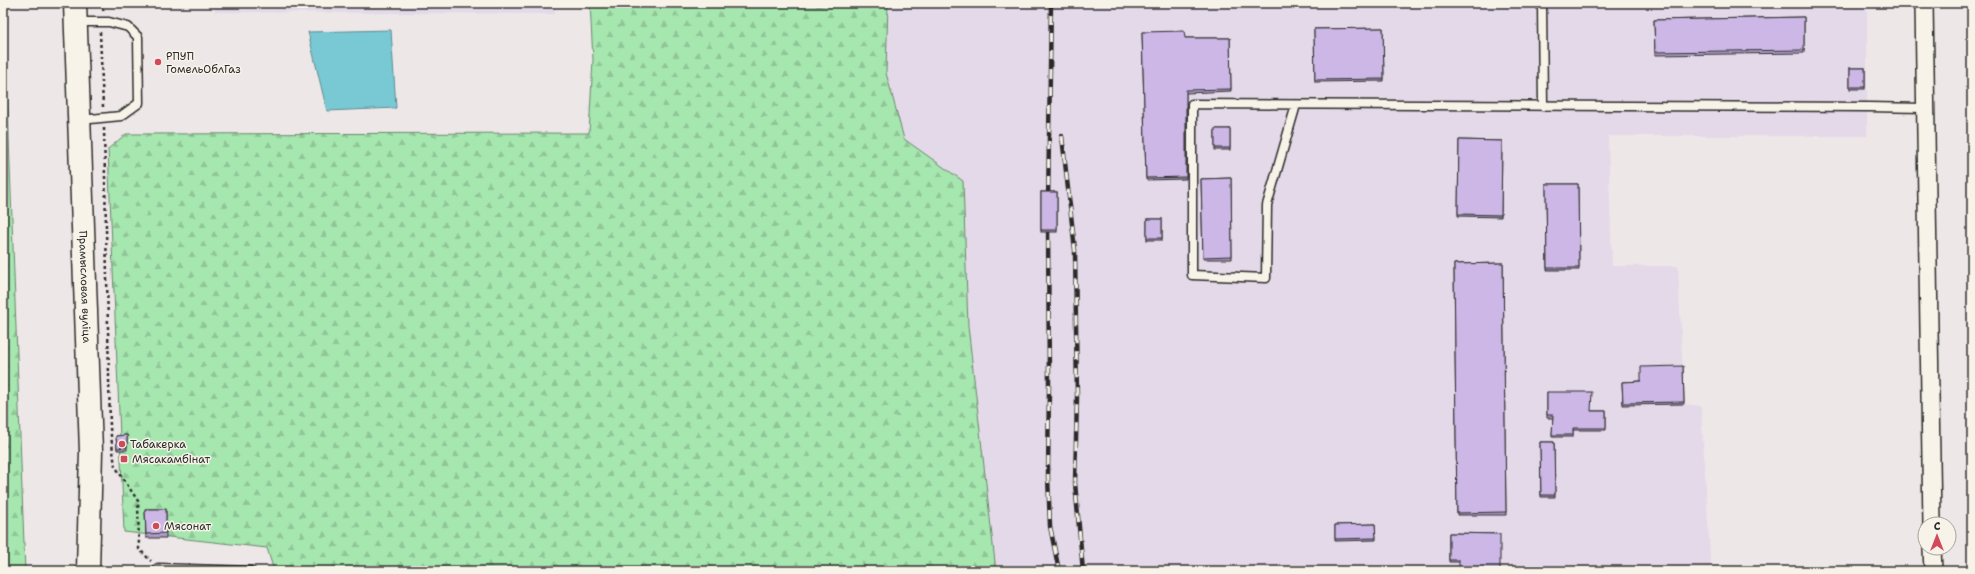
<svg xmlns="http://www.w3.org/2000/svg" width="1975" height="574" font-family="'Shantell Sans',sans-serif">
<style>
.built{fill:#e4d9e8}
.forest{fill:url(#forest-firs);stroke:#68886d}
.water{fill:#79c9d4;stroke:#5a8a90}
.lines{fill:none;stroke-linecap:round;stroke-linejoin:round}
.lane-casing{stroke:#2b2b2b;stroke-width:11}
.street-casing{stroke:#2b2b2b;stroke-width:20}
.secondary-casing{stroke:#2b2b2b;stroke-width:25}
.path{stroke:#2b2b2b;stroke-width:2.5;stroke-dasharray:3 3;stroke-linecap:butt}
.lane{stroke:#f7f3e8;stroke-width:8}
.street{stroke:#f7f3e8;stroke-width:17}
.secondary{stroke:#f7f3e8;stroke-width:22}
.rail-casing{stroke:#2b2b2b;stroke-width:4.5}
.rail{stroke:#f7f3e8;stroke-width:3;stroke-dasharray:9;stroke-linecap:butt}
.wall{fill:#af9dc7;stroke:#2b2b2b}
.building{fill:#ccb7e7;stroke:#2b2b2b}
.poi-dot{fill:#d1495b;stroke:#f7f3e8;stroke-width:1.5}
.labels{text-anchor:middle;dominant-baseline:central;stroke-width:3;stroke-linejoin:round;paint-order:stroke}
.poi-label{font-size:11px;fill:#2b2b2b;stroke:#f7f3e8;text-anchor:start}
.street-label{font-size:11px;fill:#2b2b2b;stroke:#f7f3e8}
</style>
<defs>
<pattern id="forest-firs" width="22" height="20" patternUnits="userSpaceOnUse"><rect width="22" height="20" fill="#a6e6af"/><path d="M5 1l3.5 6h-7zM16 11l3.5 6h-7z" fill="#8fc597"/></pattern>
</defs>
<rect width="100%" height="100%" fill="#eee7e8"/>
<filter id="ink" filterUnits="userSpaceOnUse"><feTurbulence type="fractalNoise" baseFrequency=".025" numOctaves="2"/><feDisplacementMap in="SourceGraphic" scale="8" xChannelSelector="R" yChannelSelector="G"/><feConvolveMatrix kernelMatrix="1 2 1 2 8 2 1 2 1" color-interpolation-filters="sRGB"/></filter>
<g filter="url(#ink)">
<!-- built -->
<g class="built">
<path d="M215,3H555V14L215,12Z"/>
<path d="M881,3H1867V136H1608L1612,266H1678L1684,404L1701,406L1711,571H995L878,70Z"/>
</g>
<!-- forest -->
<g class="forest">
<path d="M3,3H4L25,571H3Z"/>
<path d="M590,3H888L886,73L904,139L963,181L968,326L996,571H274L267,548L124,532L108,149L126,134L589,133L593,60Z"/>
</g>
<!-- water -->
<path class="water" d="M391,30L396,108L327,111L308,32Z"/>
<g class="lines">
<defs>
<g id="lane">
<path d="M1542,3L1543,106"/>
<path d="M77,22H109L128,27L138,37L139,103L121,116L80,120"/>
<path d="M1296,105L1267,205L1266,278L1192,275V104L1868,107L1924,108"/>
<path d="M158,571V568L251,571"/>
</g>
<g id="street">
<path d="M1924,3L1932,524"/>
<path d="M1932,548L1933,571"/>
</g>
<g id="secondary">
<path id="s1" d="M75,3L91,451L88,571"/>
</g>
</defs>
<!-- lane casing -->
<use href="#lane" class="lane-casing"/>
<!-- street casing -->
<use href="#street" class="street-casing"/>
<!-- secondary casing -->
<use href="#secondary" class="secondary-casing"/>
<!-- path -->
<g class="path">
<path d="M103,11L104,3"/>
<path d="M100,32L103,107"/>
<path d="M104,128L110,428L115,466L138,501L139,549L151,561"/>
</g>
<!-- lane -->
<use href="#lane" class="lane"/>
<!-- street -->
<use href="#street" class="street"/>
<!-- secondary -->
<use href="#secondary" class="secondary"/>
<defs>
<g id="rail">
<path d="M1062,136L1075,250L1077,397L1075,483L1083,571"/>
<path d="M1048,204L1051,3"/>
<path d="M1048,222L1049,384L1048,476L1050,526L1059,571"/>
</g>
</defs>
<!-- rail casing -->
<use href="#rail" class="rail-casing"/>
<!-- rail -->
<use href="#rail" class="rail"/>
</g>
<!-- wall -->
<g class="wall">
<path d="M1804,17V53L1655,55L1654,20Z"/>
<path d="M1383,28L1384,81L1315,82L1314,29Z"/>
<path d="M1142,32L1185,38H1230L1231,91L1186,93V179L1146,180Z"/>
<rect x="1850" y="68" width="15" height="21"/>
<rect x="1215" y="129" width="15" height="21"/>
<path d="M1459,140L1502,141L1501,217L1458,216Z"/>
<path d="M1231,178L1232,259H1203L1201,179Z"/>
<path d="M1546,184H1578L1579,270H1547Z"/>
<rect x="1041" y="192" width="16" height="40"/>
<rect x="1147" y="219" width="15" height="21"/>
<path d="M1503,263L1506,515H1457L1454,264Z"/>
<path d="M1683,366L1684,404L1623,405L1622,382L1641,381Z"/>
<path d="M1547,392L1591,411H1606V430H1573V437H1552L1553,418H1547Z"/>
<path d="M127,435V450H117L116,436Z"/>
<path d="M1540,442H1554L1555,497H1541Z"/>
<path d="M145,509H166V538H146Z"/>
<path d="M1375,524L1376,540L1335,541V525Z"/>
<path d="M1449,533L1500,534L1459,562H1449Z"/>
</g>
<!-- building -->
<g class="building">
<path d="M1804,17V50L1655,52L1654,20Z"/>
<path d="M1383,28L1384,79L1315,80L1314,29Z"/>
<path d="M1184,31L1185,38H1230L1231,89L1186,90V177L1146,178L1142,32Z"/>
<rect x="1850" y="68" width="15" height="19"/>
<rect x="1215" y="129" width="15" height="19"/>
<path d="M1459,140L1502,141L1501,215L1458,214Z"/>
<path d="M1231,178L1232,256L1203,257L1201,179Z"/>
<path d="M1546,184H1578L1579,268H1547Z"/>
<rect x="1041" y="192" width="16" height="38"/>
<rect x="1147" y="219" width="15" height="19"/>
<path d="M1503,263L1506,512L1457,513L1454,264Z"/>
<path d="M1683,366L1684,402L1623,403L1622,382L1641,381V367Z"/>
<path d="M1547,392H1592L1591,411H1606V428H1573V435H1552L1553,415H1547Z"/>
<path d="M127,435V447L117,448L116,436Z"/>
<path d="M1540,442H1554L1555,495H1541Z"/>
<path d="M145,509H166V533L146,534Z"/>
<path d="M1375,524L1376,538L1335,539V525Z"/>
<path d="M1449,533L1500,534V571H1459V560H1449Z"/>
</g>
</g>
<!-- markers -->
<g class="poi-dot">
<circle cx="158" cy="62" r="4"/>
<circle cx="122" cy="444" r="4"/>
<rect x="120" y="455" width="8" height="8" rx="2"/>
<circle cx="156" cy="526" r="4"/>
</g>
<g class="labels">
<!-- poi labels -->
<g class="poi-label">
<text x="166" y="56">РПУП<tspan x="166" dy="13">ГомельОблГаз</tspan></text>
<text x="130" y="444">Табакерка</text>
<text x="132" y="459">Мясакамбінат</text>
<text x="164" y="526">Мясонат</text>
</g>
<!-- street labels -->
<g class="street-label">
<text stroke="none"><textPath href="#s1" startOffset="284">Прамысловая вуліца</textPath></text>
</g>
</g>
<!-- margin -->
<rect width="1975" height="574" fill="none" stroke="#f7f3e8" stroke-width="16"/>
<rect x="8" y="8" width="1959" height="558" fill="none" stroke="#2b2b2b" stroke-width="1.5" filter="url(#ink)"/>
<!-- north arrow -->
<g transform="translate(1937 536)"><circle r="19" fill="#f7f3e8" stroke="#a5a39c"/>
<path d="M0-3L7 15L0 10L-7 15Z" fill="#d1495b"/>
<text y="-6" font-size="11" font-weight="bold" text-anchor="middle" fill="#2b2b2b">С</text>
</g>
</svg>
